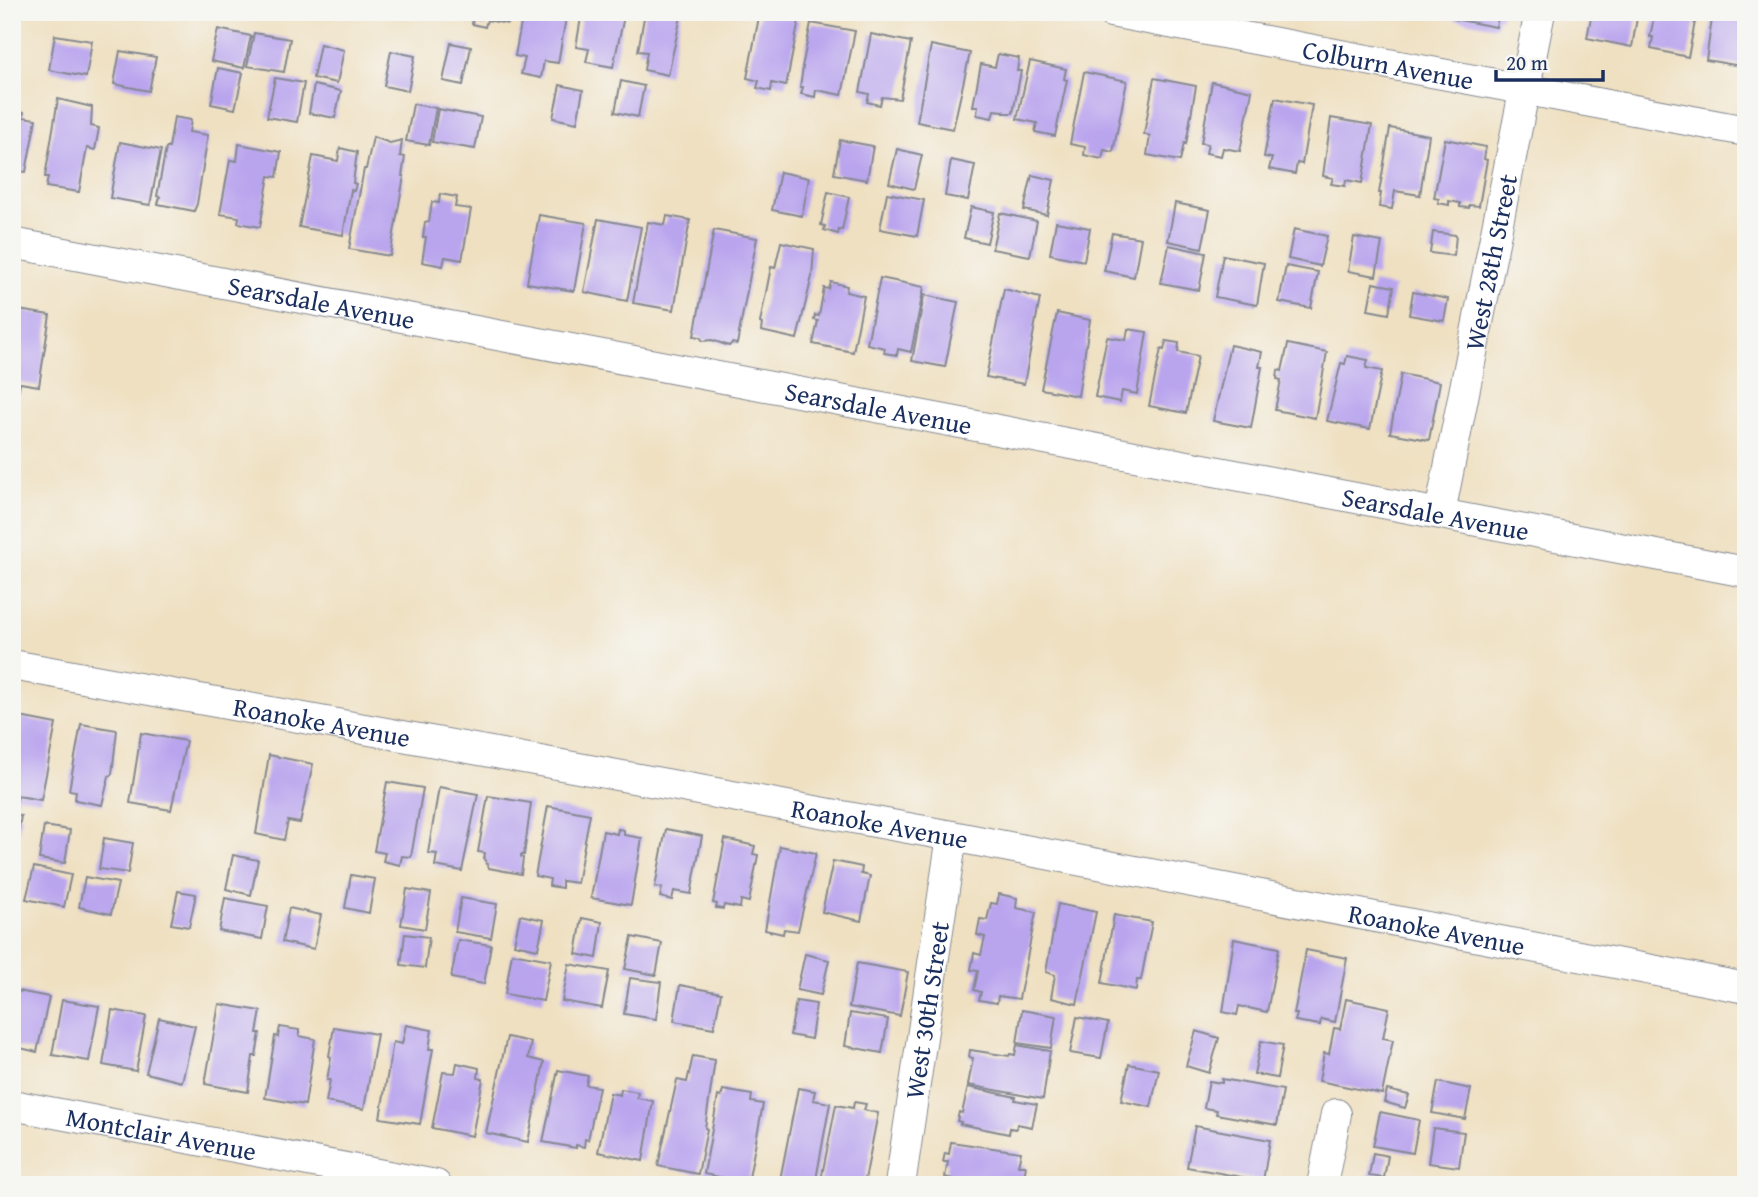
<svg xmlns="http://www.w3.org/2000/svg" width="1758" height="1197" font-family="'Gentium Book Plus',serif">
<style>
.building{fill:#b9a4ee}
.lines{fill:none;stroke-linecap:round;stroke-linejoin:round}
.minor-casing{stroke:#858890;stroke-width:32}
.minor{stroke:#fff;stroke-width:30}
.labels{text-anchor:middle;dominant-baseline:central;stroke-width:7;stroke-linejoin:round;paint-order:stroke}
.street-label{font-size:26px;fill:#1b2f5e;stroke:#f6f6f2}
</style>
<rect width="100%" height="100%" fill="#f6f6f2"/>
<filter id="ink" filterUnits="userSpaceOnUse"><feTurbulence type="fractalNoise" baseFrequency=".0143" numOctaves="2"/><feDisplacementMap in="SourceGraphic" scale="14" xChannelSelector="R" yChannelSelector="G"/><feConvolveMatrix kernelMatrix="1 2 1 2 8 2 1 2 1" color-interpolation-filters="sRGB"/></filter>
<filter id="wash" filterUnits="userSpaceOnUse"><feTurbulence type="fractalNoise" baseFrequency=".00686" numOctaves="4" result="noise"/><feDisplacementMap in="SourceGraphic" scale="28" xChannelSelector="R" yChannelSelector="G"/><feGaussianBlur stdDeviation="1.57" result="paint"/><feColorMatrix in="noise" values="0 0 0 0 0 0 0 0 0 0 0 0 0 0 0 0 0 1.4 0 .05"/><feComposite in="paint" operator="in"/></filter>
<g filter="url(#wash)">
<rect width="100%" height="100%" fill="#efe0c1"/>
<g id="blocks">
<!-- building -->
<g class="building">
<path d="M465,12H510L508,24L487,20L485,27L472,24L473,17L465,16Z"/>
<path d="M523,12H567L558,63L544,61L541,78L521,74L525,58L515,56Z"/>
<path d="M582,12H625L613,67L586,62L589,49L576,47Z"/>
<path d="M645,12H682L668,75L644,70L647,52L638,51Z"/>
<path d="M760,12L799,20L786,86L772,83L771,91L757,88L759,81L747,78Z"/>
<path d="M1456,12H1502L1501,18L1498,17L1496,27L1454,19Z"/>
<path d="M1592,12H1638L1632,47L1587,38Z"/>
<path d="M1655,12H1697L1688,57L1651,49L1653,37H1650Z"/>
<path d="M1713,12H1746V67L1706,60Z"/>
<path d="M811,23L855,31L842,95L816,90L815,97L801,94L803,87H800L803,67H802Z"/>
<path d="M218,29L251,36L244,68L211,61Z"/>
<path d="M254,33L290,39L284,72L247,66Z"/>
<path d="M871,34L911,42L900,99L882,97L880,105L867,102L869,94L860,92Z"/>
<path d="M55,35L92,41L86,77L49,70Z"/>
<path d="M451,43L471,47L463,85L443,81Z"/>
<path d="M320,44L344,50L337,83L313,78Z"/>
<path d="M931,45L970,53L953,129L917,122Z"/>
<path d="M120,51L156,57L149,91L114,84Z"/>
<path d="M391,51L415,56L408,91L384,86Z"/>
<path d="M998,54L1019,58L1017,71H1021L1013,113H1004V111L994,110L992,118L977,115L978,106H973L981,64L995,67Z"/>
<path d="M1030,61L1066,69L1064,79L1067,80L1055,136L1035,132L1037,123L1017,119Z"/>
<path d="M218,68L243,73L235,109L211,104Z"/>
<path d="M1084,72L1127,81L1113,152L1104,150L1102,159L1084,155L1085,147L1070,144Z"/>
<path d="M275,78L304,83L297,122L267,117Z"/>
<path d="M1154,78L1196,86L1186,144L1184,143L1180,161L1147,155L1150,136L1144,134Z"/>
<path d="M621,81L644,86L638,117L615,112Z"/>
<path d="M1212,82L1252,91L1240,151L1223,148L1221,156L1206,153L1208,144L1201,143Z"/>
<path d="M314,85L341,91L335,118L309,113Z"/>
<path d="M560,85L583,90L577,123L553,118Z"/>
<path d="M1275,98L1312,105L1302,164L1297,163L1295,174L1269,169L1272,158L1264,157Z"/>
<path d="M58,99L92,107L91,126L99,128L95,150L87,148L79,192L46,187L48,177H45Z"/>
<path d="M413,104L436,108L429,145L406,141Z"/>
<path d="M438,109L481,117L475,149L432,142Z"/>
<path d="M12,110L24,112L23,117L36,119L26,172L18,171L17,175L12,174Z"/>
<path d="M174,117L191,120L189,132L208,135L197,204L194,211L158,204L160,197L157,196L166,148H169Z"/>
<path d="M1331,118L1372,125L1362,183L1346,180L1345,186L1331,184L1333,178L1323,176Z"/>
<path d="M1390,128L1429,135L1420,195L1395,191L1392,209L1379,207L1381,193H1379Z"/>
<path d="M373,137L390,143L402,140L400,156L405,157L402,176H404L390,256L349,249L364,169H366Z"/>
<path d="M1445,139L1486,147L1484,159L1487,160L1479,206L1469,205V208L1460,207V203L1449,201V205L1438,203L1439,199L1434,198Z"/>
<path d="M840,140L873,146L867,180L834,174Z"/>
<path d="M120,142L161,150L150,205L110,198Z"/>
<path d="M239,144L281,152L277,177L269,176L260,227L238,223L239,217L220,214L230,160L237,161Z"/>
<path d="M340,148L357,152L353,183L356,184L354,191L351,190L343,235L299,227L313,156L338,161Z"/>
<path d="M897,149L922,155L914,189L889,183Z"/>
<path d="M951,160L975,165L968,200L945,196Z"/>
<path d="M780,172L809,178L802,216L772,210Z"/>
<path d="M1032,175L1054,180L1047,215L1024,210Z"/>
<path d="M828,192L849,197L842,230L839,229L838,234L824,230L825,226L821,225Z"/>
<path d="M887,193L924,200L917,236L880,229Z"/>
<path d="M440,194L457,197L455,207L471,209L462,260L445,257L443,266L422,262L426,237H423L425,222H429L432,202L439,203Z"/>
<path d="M1175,203L1210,210L1202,248L1168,241Z"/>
<path d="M971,207L994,212L987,243L964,238Z"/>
<path d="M1000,213L1037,221L1030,256L992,249Z"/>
<path d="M539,215L586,223L574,291L527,283Z"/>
<path d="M667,216L690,220L674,310L633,303L648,222L665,225Z"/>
<path d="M598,219L641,227L627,301L584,292Z"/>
<path d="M1056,222L1090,228L1084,261L1050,254Z"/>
<path d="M1294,229L1327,236L1320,266L1288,259Z"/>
<path d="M714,230L757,238L737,344L732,343L729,346L712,340L703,341L700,337L694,336Z"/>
<path d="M1433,232L1456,235L1454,256L1430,253Z"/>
<path d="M1112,233L1141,238L1134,277L1104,271Z"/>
<path d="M1354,237L1382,242L1376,276L1348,271Z"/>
<path d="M781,242L814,249L812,276L797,339L761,331L762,324L760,323L771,267L775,268Z"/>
<path d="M1169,245L1206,253L1199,290L1161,283Z"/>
<path d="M1223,255L1264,263L1257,305L1215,297Z"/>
<path d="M1286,266L1318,272L1311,308L1279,302Z"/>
<path d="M880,278L924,287L911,352L898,349L897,355L884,353L885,348L867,344Z"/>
<path d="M831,282L847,286L846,292L864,296L853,352L813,344L818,321L814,320L815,315L819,316L824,288L829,289Z"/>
<path d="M1373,283L1394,287L1389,314L1368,310Z"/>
<path d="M1004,289L1040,298L1024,384L986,377Z"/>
<path d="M1413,292L1448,299L1444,321L1409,315Z"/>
<path d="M924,295L958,302L945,367L912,361Z"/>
<path d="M12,309L50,315L39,386L20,383L17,398L12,397Z"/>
<path d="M1057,313L1090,320L1078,396L1041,389Z"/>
<path d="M1128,329L1147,332L1137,394L1122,391L1120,402L1095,397L1107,337L1126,340Z"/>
<path d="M1166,341L1179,343L1178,352L1198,356L1186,413L1149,406L1161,349L1164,350Z"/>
<path d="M1288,344L1327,352L1315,418L1275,410L1281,380L1277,379L1278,370L1282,371Z"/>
<path d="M1230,345L1262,352L1259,367H1262L1251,428L1213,421Z"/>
<path d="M1347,356L1368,360L1366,368L1382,371L1370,429L1327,421L1341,363L1345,364Z"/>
<path d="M1401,374L1440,382L1429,440L1390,433Z"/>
<path d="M20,717L56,724L41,800L18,796L16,803H12V756Z"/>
<path d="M81,724L117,730L112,774L109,776L102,805L75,800L76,791L69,790Z"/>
<path d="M141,733L186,741L171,810L130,803Z"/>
<path d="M269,755L313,764L300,823L288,821L284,840L256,834Z"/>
<path d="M387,782L423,788L411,857L402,856L400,865L383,861L385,853L374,851Z"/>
<path d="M439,787L478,794L462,871L435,866L437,854L428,853Z"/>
<path d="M488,796L531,803L524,855H521V857L523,858L521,874L489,868L484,858L485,853L478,852Z"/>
<path d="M548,806L590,814L577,883L562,881V888L549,886L550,879L535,876Z"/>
<path d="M12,815L21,816L15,851L12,850Z"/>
<path d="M44,826L70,830L65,863L39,859Z"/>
<path d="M618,829L624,830V835L642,838L631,905L591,898L603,831L617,834Z"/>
<path d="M666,829L702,836L691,894L674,891L672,900L660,897L662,888L655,887Z"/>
<path d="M104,838L133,843L128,873L99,869Z"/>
<path d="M725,839L755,846L753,854L758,855L749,902L741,900L740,908L724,905L723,909L716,908L717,904L713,903Z"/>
<path d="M780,846L816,853L798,931L784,929L783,934L765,930Z"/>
<path d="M233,855L258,860L251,895L226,889Z"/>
<path d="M833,861L862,867L861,874L870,876L861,921L822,912Z"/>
<path d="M34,867L71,875L64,907L26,899Z"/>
<path d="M351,875L375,879L369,913L345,908Z"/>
<path d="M85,877L118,883L111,914L79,907Z"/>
<path d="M407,889L431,893L425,929L401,925Z"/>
<path d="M178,891L196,894L189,927L171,924Z"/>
<path d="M999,894L1017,898L1016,908L1036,912L1019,999L998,996L997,1003L979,1000L981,992L974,990L978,971L971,970L974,953L981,955L985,937L977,935L980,919L987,920L991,903L997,904Z"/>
<path d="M225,898L268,906L262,939L219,931Z"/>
<path d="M461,898L497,904L491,938L455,932Z"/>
<path d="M1058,904L1096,912L1077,1004L1051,998L1055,975L1046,972Z"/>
<path d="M289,908L321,915L314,949L282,942Z"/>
<path d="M520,915L544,920L538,949L514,944Z"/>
<path d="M1114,915L1152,922L1141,980H1137L1136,990L1102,983Z"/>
<path d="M582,918L602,922L597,958L576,954Z"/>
<path d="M405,934L429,937L425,968L401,965Z"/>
<path d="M632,937L662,943L656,975L625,969Z"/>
<path d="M1234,939L1279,948L1267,1012L1239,1006L1237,1015L1223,1012Z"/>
<path d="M458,940L491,945L484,984L451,978Z"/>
<path d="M1306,950L1347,958L1335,1022L1321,1019L1320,1025L1295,1021L1297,1014H1294Z"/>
<path d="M512,953L551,960L543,1001L505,994Z"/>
<path d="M805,954L829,960L821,995L797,990Z"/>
<path d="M857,963L908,972L900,1016L849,1007Z"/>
<path d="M569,964L609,971L602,1008L562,1001Z"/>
<path d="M630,978L661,982L656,1019L624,1014Z"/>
<path d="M680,985L721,993L714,1028L674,1021Z"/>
<path d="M18,991L49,997L37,1052L12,1046V1015Z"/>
<path d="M1346,999L1389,1008L1383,1038L1393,1040L1382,1094L1319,1081L1324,1053L1329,1054L1334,1028L1340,1029Z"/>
<path d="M62,1000L99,1006L89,1061L52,1055Z"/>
<path d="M796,1001L816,1004L811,1039L790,1035Z"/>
<path d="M219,1004L261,1011L257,1033H260L256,1056H253L248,1092L205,1084Z"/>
<path d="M112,1010L146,1016L136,1071L103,1065Z"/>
<path d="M1022,1010L1056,1016L1051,1048L1017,1043Z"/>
<path d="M850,1013L888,1019L882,1053L845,1046Z"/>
<path d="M1077,1017L1108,1023L1101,1058L1070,1053Z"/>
<path d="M159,1018L195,1026L182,1082L146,1073Z"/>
<path d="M406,1025L432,1030L429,1049H433L420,1124L380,1118L393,1042L402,1044Z"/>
<path d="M280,1027L299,1030V1036L315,1039L305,1105L265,1098L275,1036L278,1037Z"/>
<path d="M334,1027L377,1034L364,1109L326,1102L330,1080H327L331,1057L329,1056Z"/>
<path d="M1196,1031L1219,1038L1209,1073L1186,1066Z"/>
<path d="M507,1037L531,1042L528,1058L544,1062L528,1142L486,1133Z"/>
<path d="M1261,1041L1283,1045L1277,1078L1254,1074Z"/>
<path d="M1017,1045L1050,1051L1043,1099L968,1085L973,1058L969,1057L970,1050L1009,1056L1010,1054L1015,1055Z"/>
<path d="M693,1056L715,1060L705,1128L707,1129L698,1174L658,1166L677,1080L687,1082Z"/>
<path d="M457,1063L479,1068L478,1078L483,1079L472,1136L432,1128L443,1072L455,1073Z"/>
<path d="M1129,1064L1159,1070L1151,1107L1121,1101Z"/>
<path d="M558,1070L588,1076L586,1085L599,1087L588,1140L585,1139L584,1147L576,1145V1148L543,1142Z"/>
<path d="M1222,1079L1283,1090L1277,1125L1216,1114L1217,1110L1204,1108L1209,1081L1222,1083Z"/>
<path d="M1438,1082L1471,1089L1465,1119L1432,1113Z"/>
<path d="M968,1087L1016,1097L1015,1100L1037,1104L1032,1127L1017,1124L1016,1129L1010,1128L1009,1134L960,1124L961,1122L957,1121L959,1112L962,1113Z"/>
<path d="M798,1088L815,1091L813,1100L830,1103L815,1185H779Z"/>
<path d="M621,1089L638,1092L637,1098L653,1101L643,1161L598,1152L610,1093L620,1095Z"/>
<path d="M723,1090L752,1095L751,1102L763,1104L748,1183L704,1174L718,1096L721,1097Z"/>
<path d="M1387,1090L1409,1095L1405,1108L1384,1102Z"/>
<path d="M854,1102L866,1104L864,1110L878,1113L864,1185H820L836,1105L853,1108Z"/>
<path d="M1380,1112L1419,1120L1413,1153L1373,1146Z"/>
<path d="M1195,1126L1270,1140L1263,1181L1187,1167Z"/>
<path d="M1433,1128L1464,1132L1459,1167L1428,1163Z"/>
<path d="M951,1142L1021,1152L1018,1165L1026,1166L1023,1182L1015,1181V1185H974L945,1177L948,1162H943L945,1153L949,1154Z"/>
<path d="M1373,1153L1388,1156L1384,1178L1369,1176Z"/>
</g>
</g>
</g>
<g filter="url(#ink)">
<use href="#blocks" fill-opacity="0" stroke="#858890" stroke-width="2"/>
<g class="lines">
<defs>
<g id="minor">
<path id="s1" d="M1111,12L1746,131"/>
<path id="s2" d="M12,243L1746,572"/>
<path id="s3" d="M1440,513L1540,12"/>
<path id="s4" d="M12,665L952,836L1746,988"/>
<path id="s5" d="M12,1105L436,1185"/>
<path id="s6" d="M900,1185L952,836"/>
<path d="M1322,1185L1336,1114"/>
</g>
</defs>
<!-- minor casing -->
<use href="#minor" class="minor-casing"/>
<!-- minor -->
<use href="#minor" class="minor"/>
</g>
</g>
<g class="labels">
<!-- street labels -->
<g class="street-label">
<text stroke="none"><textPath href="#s1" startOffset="282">Colburn Avenue</textPath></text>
<text stroke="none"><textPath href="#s3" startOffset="256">West 28th Street</textPath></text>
<text stroke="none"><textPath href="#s2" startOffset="315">Searsdale Avenue</textPath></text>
<text stroke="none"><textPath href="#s2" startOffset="882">Searsdale Avenue</textPath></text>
<text stroke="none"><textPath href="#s2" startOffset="1449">Searsdale Avenue</textPath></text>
<text stroke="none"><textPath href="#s4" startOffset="315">Roanoke Avenue</textPath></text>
<text stroke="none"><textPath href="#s4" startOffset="882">Roanoke Avenue</textPath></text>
<text stroke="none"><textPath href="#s4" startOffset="1449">Roanoke Avenue</textPath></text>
<text stroke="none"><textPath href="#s6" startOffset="177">West 30th Street</textPath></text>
<text stroke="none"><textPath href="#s5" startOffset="152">Montclair Avenue</textPath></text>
</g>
</g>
<!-- margin -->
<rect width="1758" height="1197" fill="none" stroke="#f6f6f2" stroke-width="42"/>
<!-- scale -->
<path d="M1496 70v10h107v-10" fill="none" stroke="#1b2f5e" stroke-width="3.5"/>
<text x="1506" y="70" font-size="21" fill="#1b2f5e" stroke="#f6f6f2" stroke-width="5" paint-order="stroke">20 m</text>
</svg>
